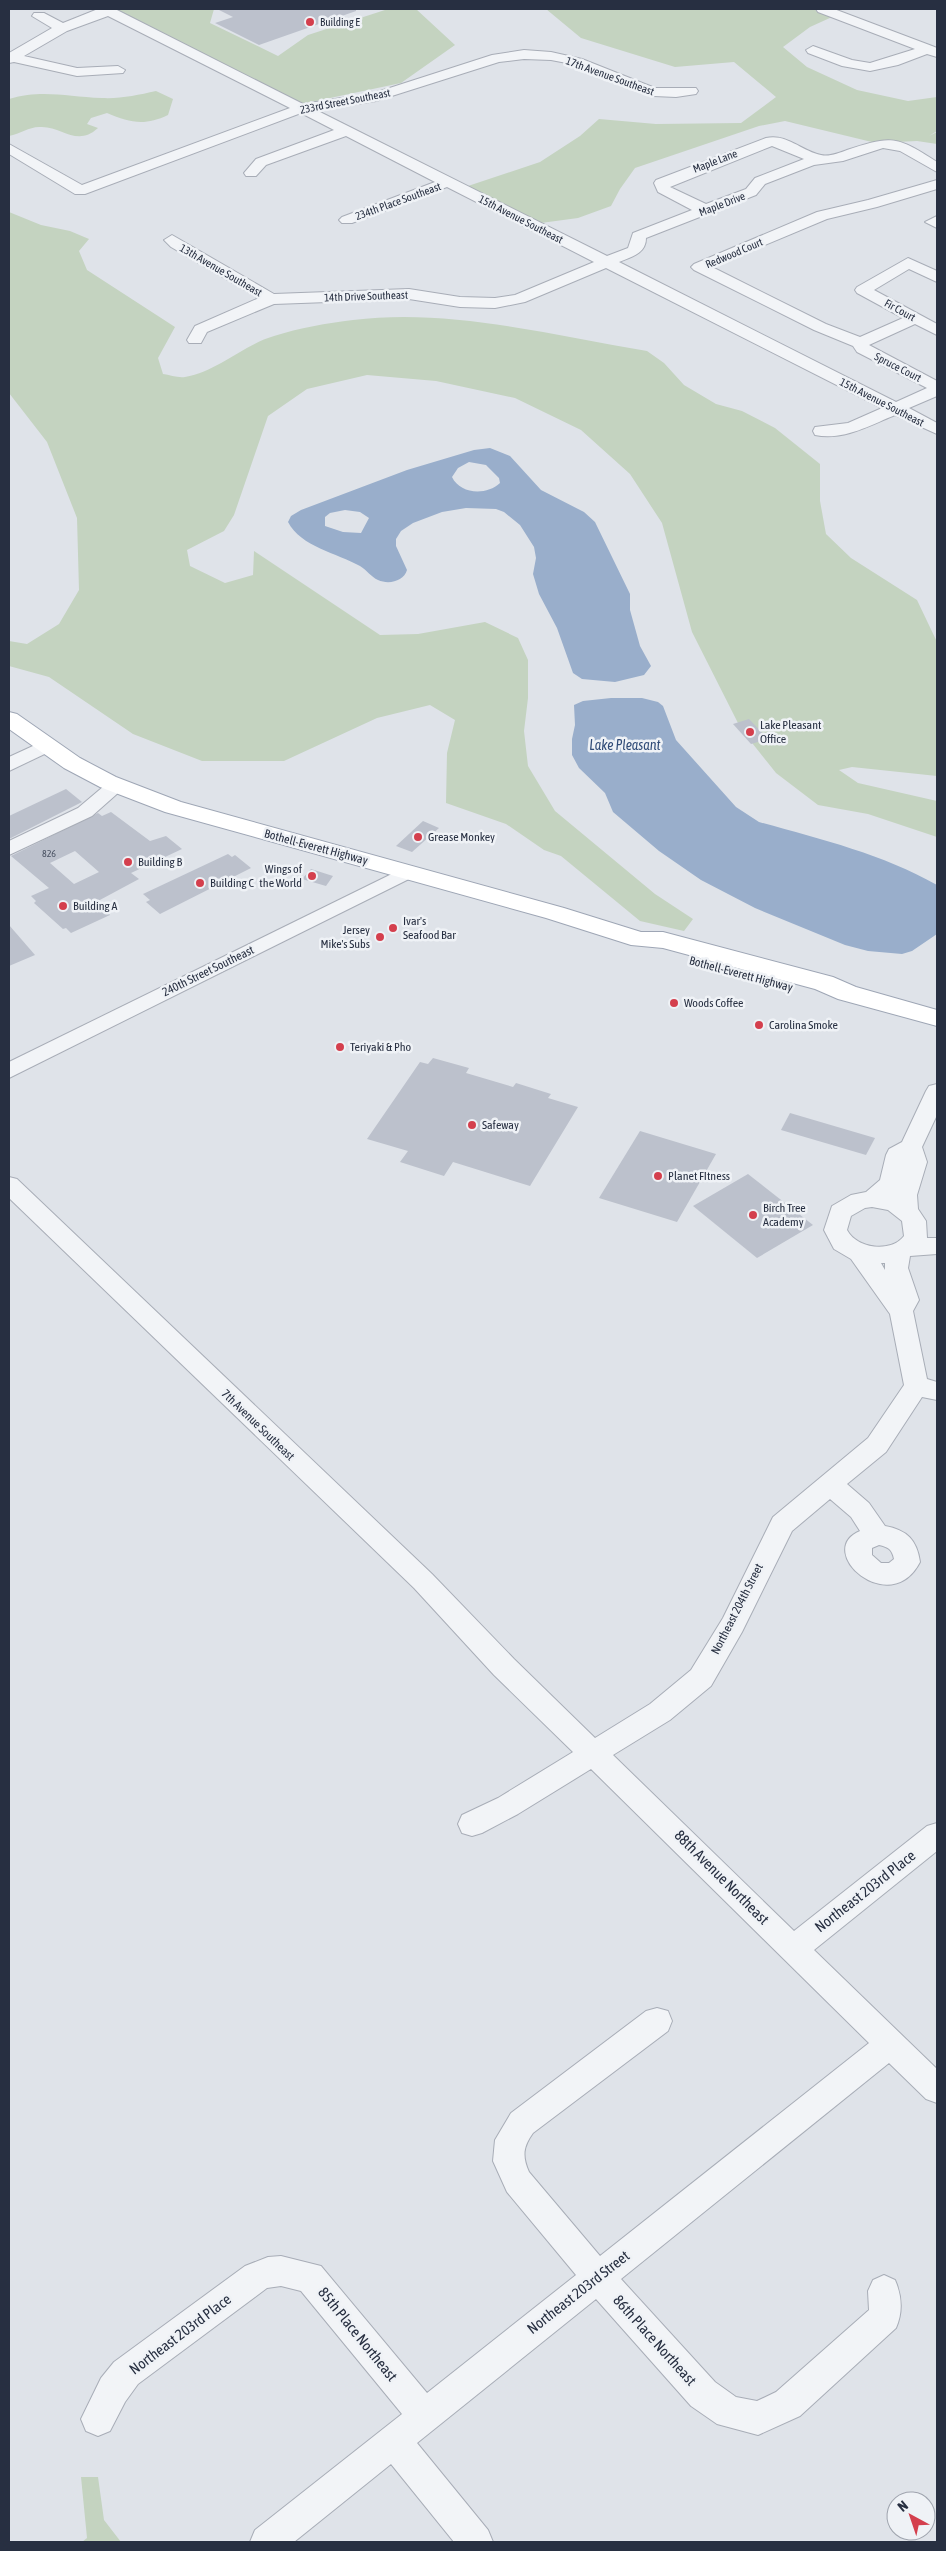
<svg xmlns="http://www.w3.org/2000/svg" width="946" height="2551" font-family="'Asap Condensed',sans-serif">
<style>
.green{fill:#c4d3c0}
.water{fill:#99aecb;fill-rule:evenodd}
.building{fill:#bcc1cc;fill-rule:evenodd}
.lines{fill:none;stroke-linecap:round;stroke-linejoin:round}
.minor-casing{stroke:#a8adb7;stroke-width:2}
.major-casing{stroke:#9ea6b5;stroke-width:2}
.minor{fill:#f2f4f7;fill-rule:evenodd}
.major{fill:#fff;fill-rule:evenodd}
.poi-dot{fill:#d43f4d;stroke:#eff2f6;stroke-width:2}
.labels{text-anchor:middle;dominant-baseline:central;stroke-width:5;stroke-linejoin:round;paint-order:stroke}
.number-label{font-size:10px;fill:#4c5464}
.far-poi-label{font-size:11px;fill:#272f41;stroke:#eff2f6;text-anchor:start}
.far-street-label{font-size:11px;fill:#272f41;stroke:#eff2f6}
.poi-label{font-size:12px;fill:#272f41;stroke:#eff2f6;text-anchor:start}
.street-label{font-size:12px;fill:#272f41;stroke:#eff2f6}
.water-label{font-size:14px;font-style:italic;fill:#304b77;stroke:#eff2f6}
.near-street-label{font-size:15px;fill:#272f41;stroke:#eff2f6}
</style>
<rect width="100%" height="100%" fill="#dfe3e9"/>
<!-- green -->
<g class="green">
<path d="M105,9H214L210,23L278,56L308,35L388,9H416L455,45L401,83L297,105Z"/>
<path d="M546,9H813L832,17L810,27L783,47L807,67L857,90L908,101L937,97V131L929,136L937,132V144L917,141L876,143L785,121L759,126L635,168L620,189L611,206L578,218L526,225L456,190L540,162L580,136L599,119L656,124L741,123L776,97L734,62L675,67L581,38Z"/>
<path d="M156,91L173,99L168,115C145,126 130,123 107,113L91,118L87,124L98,128C76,148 62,125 39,127C29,127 20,134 9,136V99C43,89 67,97 102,98C120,99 138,95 156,91Z"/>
<path d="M9,212L41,225L70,231L89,239L79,251L87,270L175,327L158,358L163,374C170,375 178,378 185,377C218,371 243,345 274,336C299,328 327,323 353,320C450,308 551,335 647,351L664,363L684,385L716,404L742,411L775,428L820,464V501L826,534L851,558L917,600L937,642V776L852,767L839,770L858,783L937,801V837L868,814L818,805L776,773L741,729L692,632L662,523L630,474L581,430L515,398L436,381L367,375L307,389L268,416L234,515L224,531L187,550L190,566L225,583L253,575L254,551L380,635L418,634L485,622L518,638L528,660V698L524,731L528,766L555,811L655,894L693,919L684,931L640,921L561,856L544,850L506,824L446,803L447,753L455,720L430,705L377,718L284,761H202L133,734L49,677L9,666V641L27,644L59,624L79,590L77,518L47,442L9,393Z"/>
<path d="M81,2477H98L104,2520L121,2542H82L87,2538Z"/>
</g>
<!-- water -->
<g class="water">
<path d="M490,448L510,456L541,490L584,512L595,522L630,594V610L640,646L651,666L644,675L615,682L582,679L573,673L557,628L539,594L533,574L536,558L534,547L520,525L504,512L496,509L466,508L442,512L413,523L401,531L396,539V546L407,570C404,581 389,585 378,580C371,577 367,570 360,566C337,553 301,547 288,522L291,516L301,510L407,470L474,450ZM469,462L486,465L499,478L500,483C486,496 460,494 452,477L458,468ZM345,510L360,512L369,518L361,533L343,532L325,526V517L330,513Z"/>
<path d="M611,698H642L658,702L663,706L676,740L736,807L759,822C820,839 882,854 937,885V934L912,951L902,954L868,951L845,945L755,908L701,880L659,851L613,812L605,793L579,768L572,755V739L575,725L574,705L583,701Z"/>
</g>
<!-- building -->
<g class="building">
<path d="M217,9H356V11L259,45L215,23L233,17Z"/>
<path d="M749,719L768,739L751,744L733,724Z"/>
<path d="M66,789L82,802L9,839V816Z"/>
<path d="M111,812L150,841L166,836L182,849L131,873L139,879L98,901L110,915L71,933L66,928L63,929L34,903L36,901L31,896L49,888L11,856L98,813L102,816ZM75,851L99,872L74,884L50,863Z"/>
<path d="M423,821L439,828L412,852L396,846Z"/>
<path d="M228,854L232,857L235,855L251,868L160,914L146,902L150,900L143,894Z"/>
<path d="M311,869L333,876L326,886L302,879Z"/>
<path d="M9,925L35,955L9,966Z"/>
<path d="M433,1058L469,1068L466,1073L513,1087L516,1083L551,1094L548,1098L578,1107L530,1186L453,1162L444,1176L400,1162L408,1151L367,1139L420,1062L428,1064Z"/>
<path d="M790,1113L875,1138L866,1155L781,1130Z"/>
<path d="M640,1131L716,1154L677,1222L599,1198Z"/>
<path d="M748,1174L813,1225L757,1258L693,1206Z"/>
</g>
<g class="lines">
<defs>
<g id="minor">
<path d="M98,9H115L303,104L374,93L492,55L524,50L551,52L582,59L655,88H696L698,91L696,94L676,97L654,96L572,64L551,60L524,59L499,62L376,101L316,110L607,256L628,248L633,233L692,210L658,192L654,183L656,180L766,138C786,133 802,151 821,155C829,157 839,153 847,150C892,135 897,136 937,162V172L900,151L883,148L843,161L814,165L765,184L756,195L646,238C646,254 631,257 619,262L896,402L927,388L857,352L853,346L814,330L694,270L691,267L694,264L817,212L868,200L937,180V189L877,207L827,219L712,267L826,324L860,337L903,318L857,293L855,290L857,287L908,258L937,271V282L909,269L874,290L937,324V335L915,324L869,345L937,381V396L909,408L937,423V434L895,415C871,425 843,441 815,435L813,431L815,427L848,423L882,408L606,268L525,302L495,308L460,307L409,299L274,304L207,332L201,343H189L187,340L195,326L259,298L171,247L164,240L172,235L274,294L409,289L460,297L495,298L515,295L594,262L447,187L352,223H342L339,220L342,217L435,182L346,136L266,165L256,176H246L244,173L256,159L334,130L301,113L85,194H75L9,154V144L82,185L290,108L108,16L67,31L24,56L77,68L118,66L125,70L123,73L77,76L14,62L9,63V53L52,28L32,16L34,13H44L63,23ZM772,146L804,159L755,178L746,189L706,204L670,187Z"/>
<path d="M816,9H834L932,46L937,48V57L927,54L898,65L870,71L842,66L808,53L806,50L813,46L852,60L870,63L915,49L818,12Z"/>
<path d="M937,216V228L925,222Z"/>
<path d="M46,740L53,742L56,746L53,750L9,771V757Z"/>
<path d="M117,779L124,781L127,785L92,816L9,855V841L78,808L110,781Z"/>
<path d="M408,866L415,868L418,872L415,876L9,1078V1062Z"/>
<path d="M937,1084V1115L922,1147L927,1162L917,1195L918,1209L926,1221L927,1238H937V1254L910,1256L908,1268L919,1300L913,1311L927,1379L937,1382V1400L922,1397L886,1452L847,1484L869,1503L885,1526C907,1530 917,1540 920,1562C890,1620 813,1551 860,1531L851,1517L830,1499L792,1531L742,1632L711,1686L670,1720L613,1755L794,1931L927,1826L937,1823V1851L814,1950L937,2069V2103L926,2099L889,2063L621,2279L715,2382L736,2397L757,2401L776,2392L869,2310L868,2291L873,2280L884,2275L895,2280C902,2296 903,2312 896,2328L800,2416L758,2435L717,2424L691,2406L596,2299L417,2443L488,2530L493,2542H454L391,2464L294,2542H250L255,2530L402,2414L301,2291L281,2286L267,2288L138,2384L125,2402L110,2431L98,2436L86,2431L81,2419L101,2378L114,2362L245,2266L268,2257L281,2256L321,2266L427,2393L576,2275L507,2192L493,2161L495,2140L511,2113L646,2011L657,2008L668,2011L672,2021L668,2031L533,2133C523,2147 522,2156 529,2172L600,2256L869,2043L591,1769L518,1814L482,1833L472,1836L462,1833L458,1824L462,1815L498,1798L573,1752L494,1675L414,1588L9,1198V1177L17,1179L432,1574L514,1659L595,1738L650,1704L691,1670L723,1618L773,1517L868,1438L904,1385L890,1314L851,1259L834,1249L824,1230L832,1206L851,1195L866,1192L880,1180L886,1155L889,1149L902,1142L926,1091L929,1086ZM872,1207L888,1210L902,1221L904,1236C891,1253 857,1249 847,1230L851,1216L865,1208ZM881,1263H885V1270ZM879,1545C888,1547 892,1549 894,1559L889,1563H881L872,1555V1548Z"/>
</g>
<path id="major" d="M9,712L17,714L80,758L116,777L181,802L564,908L641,932H663L833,977L856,987L937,1010V1026L838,999L815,989L663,948L631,945L546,918L165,812L100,787L64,768L9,729Z"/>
</defs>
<!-- minor casing -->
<use href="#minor" class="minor-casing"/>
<!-- major casing -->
<use href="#major" class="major-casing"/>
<!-- minor -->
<use href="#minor" class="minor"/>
<!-- major -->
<use href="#major" class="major"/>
</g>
<!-- markers -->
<g class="poi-dot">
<circle cx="310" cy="22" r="5"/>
<circle cx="750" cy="732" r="5"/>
<circle cx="418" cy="837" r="5"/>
<circle cx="128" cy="862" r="5"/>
<circle cx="312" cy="876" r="5"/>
<circle cx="200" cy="883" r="5"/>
<circle cx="63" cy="906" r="5"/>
<circle cx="393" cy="928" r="5"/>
<circle cx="380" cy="937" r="5"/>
<circle cx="674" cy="1003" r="5"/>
<circle cx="759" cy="1025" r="5"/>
<circle cx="340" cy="1047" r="5"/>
<circle cx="472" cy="1125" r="5"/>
<circle cx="658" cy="1176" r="5"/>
<circle cx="753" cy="1215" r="5"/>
</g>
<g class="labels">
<!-- number labels -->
<g class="number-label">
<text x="49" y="853">826</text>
</g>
<!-- far-poi labels -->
<g class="far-poi-label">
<text x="320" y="22">Building E</text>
</g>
<!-- far-street labels -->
<g class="far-street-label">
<text transform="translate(610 76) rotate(20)">17th Avenue Southeast</text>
<text transform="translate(345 101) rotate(-11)">233rd Street Southeast</text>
<text transform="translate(715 161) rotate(-21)">Maple Lane</text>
<text transform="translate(398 201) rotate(-20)">234th Place Southeast</text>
<text transform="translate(722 204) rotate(-21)">Maple Drive</text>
<text transform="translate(521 219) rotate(27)">15th Avenue Southeast</text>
<text transform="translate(734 253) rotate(-23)">Redwood Court</text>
<text transform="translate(221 270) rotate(30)">13th Avenue Southeast</text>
<text transform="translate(366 296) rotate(-2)">14th Drive Southeast</text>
<text transform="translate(900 310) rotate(29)">Fir Court</text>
<text transform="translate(898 367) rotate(27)">Spruce Court</text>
<text transform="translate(882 402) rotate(27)">15th Avenue Southeast</text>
</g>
<!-- poi labels -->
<g class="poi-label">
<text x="760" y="725">Lake Pleasant<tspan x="760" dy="14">Office</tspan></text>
<text x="428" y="837">Grease Monkey</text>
<text x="138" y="862">Building B</text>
<text x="302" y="869" text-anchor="end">Wings of<tspan x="302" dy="14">the World</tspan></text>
<text x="210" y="883">Building C</text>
<text x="73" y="906">Building A</text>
<text x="403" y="921">Ivar's<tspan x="403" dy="14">Seafood Bar</tspan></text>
<text x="370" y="930" text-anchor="end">Jersey<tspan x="370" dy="14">Mike's Subs</tspan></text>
<text x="684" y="1003">Woods Coffee</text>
<text x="769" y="1025">Carolina Smoke</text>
<text x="350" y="1047">Teriyaki &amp; Pho</text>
<text x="482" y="1125">Safeway</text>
<text x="668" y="1176">Planet FItness</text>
<text x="763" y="1208">Birch Tree<tspan x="763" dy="14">Academy</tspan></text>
</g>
<!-- street labels -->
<g class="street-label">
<text transform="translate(316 847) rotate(15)">Bothell-Everett Highway</text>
<text transform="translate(208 971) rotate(-26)">240th Street Southeast</text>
<text transform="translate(741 974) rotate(15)">Bothell-Everett Highway</text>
<text transform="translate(258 1425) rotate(44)">7th Avenue Southeast</text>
<text transform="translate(737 1609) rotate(-63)">Northeast 204th Street</text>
</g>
<!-- water labels -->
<g class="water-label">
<text x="625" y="745">Lake Pleasant</text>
</g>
<!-- near-street labels -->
<g class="near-street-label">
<text transform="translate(722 1877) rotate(45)">88th Avenue Northeast</text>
<text transform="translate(865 1891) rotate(-38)">Northeast 203rd Place</text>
<text transform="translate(578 2292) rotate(-38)">Northeast 203rd Street</text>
<text transform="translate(180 2334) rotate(-37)">Northeast 203rd Place</text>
<text transform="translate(358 2334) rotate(51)">85th Place Northeast</text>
<text transform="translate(655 2340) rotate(48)">86th Place Northeast</text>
</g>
</g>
<!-- border -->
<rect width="946" height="2551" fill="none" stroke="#272f41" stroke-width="20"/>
<!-- north arrow -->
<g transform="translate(911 2516) rotate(320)"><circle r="24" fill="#eff2f6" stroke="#9fa4ae"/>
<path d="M0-4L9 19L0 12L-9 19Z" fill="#d43f4d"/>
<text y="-8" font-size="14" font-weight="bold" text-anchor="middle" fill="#272f41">N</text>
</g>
</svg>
